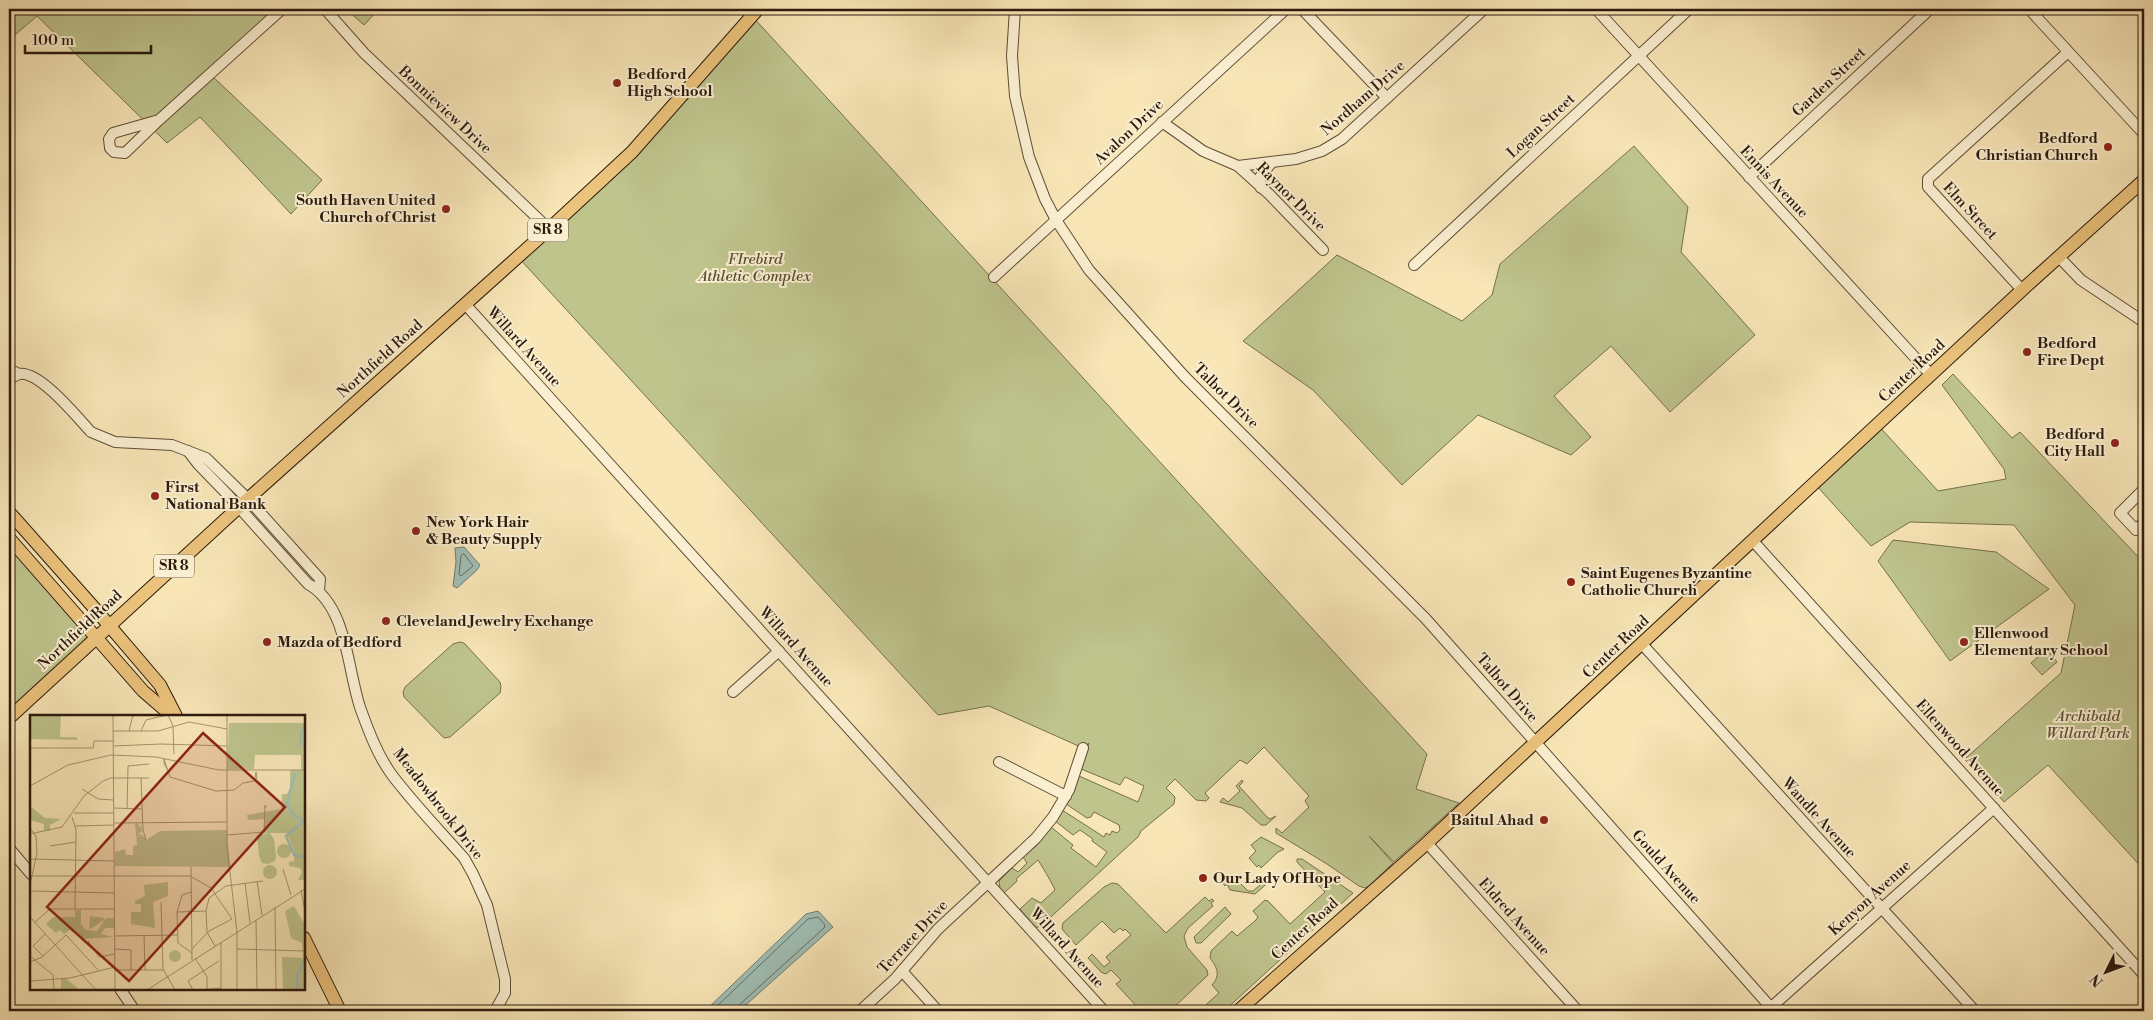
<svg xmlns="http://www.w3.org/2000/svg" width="2153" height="1020" font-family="'Libre Bodoni',serif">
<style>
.green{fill:#bfc48d;stroke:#766f4d}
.water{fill:#9fbeb5;stroke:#717c72}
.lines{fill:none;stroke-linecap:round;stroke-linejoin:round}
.shore{stroke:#666c61;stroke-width:1}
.minor-casing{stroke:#5f4d38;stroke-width:12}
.major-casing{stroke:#2c1a0d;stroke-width:14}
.minor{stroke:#faefd0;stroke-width:10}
.major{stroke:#ecc37c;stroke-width:12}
.poi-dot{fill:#8f2418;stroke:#faefd0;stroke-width:2}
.labels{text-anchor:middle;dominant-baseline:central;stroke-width:4;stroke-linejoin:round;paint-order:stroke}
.shield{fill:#faefd0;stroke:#6a5a48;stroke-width:1}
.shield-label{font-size:14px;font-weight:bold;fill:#2c1a0d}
.poi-label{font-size:15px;font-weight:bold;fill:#2c1a0d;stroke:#faefd0;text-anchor:start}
.street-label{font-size:15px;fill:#2c1a0d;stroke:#faefd0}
.park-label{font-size:15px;font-style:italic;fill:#584d33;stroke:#faefd0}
.inset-river{fill:none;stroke:#9fbeb5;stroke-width:2.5}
.inset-road{fill:none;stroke:#a69473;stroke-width:1}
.view{fill:#8f2418;fill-opacity:0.15;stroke:#8f2418;stroke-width:2.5}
.inset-edge{fill:none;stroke:#2c1a0d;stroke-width:2.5}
</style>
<rect width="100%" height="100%" fill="#f8e6b7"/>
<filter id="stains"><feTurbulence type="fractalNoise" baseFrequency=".004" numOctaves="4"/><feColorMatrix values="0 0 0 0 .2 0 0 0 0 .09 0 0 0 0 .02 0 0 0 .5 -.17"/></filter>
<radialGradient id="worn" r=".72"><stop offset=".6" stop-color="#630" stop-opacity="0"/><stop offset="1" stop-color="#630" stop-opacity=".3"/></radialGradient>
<!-- green -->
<g class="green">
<path d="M9,9H282L210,74L322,180L291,214L200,117L167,143L37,16L9,40Z"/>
<path d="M346,9H379L364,25Z"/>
<path d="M752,16L1427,754L1416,789L1459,803L1394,862L1369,836L1393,863L1369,886L1365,888L1359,886L1327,864L1276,833V828L1282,833L1309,807L1305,801L1309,796L1264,747L1247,764L1240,760L1205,793L1209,798L1206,801L1196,800L1175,779L1166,788L1175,797L1174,804L1141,831L1138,837L1042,925L1036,928L1020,909L1032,898L1041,903L1055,890C1054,886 1040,863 1038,860L1016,879L1017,881L1004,893L1000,888L999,881L1012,868L1018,872L1027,863L1023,857L1036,846L1051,827L1073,845L1071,848L1096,867L1107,852L1092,841L1093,839L1080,830L1073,835L1055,821L1062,810L1104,837L1106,833L1110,835L1112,831L1117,833L1120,830L1119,825L1094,812L1091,817L1087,818L1066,804L1079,776L1138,802L1144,786L1125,777L1120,785L1081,769L1089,743L1083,748L989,706L938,715L518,257L639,145Z"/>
<path d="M1634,146L1688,207L1681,252L1755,335L1670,412L1611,346L1554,396L1591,437L1571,455L1478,415L1402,485L1313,390L1243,341L1337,255L1462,321L1492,295L1500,264Z"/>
<path d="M1953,374L2012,438L2020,432L2144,563V870L2048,765L2004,802L1966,758L2061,673L2075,605L2014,525L1910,522L1871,546L1815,484L1878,425L1938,491L2006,479L2004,469L1942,385Z"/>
<path d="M9,538L96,637L9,718Z"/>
<path d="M1893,540L1996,552L2049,589L1950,661L1878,561Z"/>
<path d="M460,642L464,643L500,682L501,687L500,693L450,737L444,738L404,697L403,692L405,687L453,644Z"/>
<path d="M2047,649L2057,662L2042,675L2031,663Z"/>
<path d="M1242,780L1243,782L1239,786L1267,817L1270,819L1276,816L1266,825H1261L1242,808L1220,802L1223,798L1228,802L1240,791L1236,786Z"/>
<path d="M1261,837L1284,849L1278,852L1261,868L1259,865L1257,867L1249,858L1256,851L1251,845Z"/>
<path d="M1297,859H1302L1353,893L1224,1011H1199L1219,993L1212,985C1221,975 1217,967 1210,958L1211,951L1232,931L1237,936L1256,920L1258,917L1253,911L1265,900L1268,901L1290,924L1325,892L1297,862Z"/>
<path d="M1231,874L1248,891H1253L1260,885V880L1264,876H1270V881L1255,894L1230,890L1227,884L1225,886L1222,882Z"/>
<path d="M1112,883L1118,884L1166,933L1205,897L1209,901L1212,899L1214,901L1211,903L1213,906L1188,928L1184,936L1187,947L1207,970L1208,975L1170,1011H1141L1116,984L1121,980L1111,970L1106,974L1101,972L1088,958L1092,954L1104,967L1110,962L1106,957L1131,935L1125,929L1123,931L1120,928L1114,933L1102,921L1076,945L1062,929L1063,923L1104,887Z"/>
<path d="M1225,907L1231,914L1201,943H1196L1194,937Z"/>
</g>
<!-- water -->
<g class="water">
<path d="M464,547L480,565L477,570L457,588L453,586L456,562L455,548Z"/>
<path d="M818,911L833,927L739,1011H705L806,914Z"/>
</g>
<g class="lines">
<!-- shore -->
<g class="shore">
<path d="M464,554L473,566L461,576L459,574L461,556Z"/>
<path d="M712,1011L808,919L818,917L825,925L824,928L738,1006L736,1011"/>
</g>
<defs>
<g id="minor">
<path d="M325,9L364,53L549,229"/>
<path d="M1015,9L1012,56L1015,96L1029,157L1045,199L1056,220L1089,270L1185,377L1426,619L1774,1011"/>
<path d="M1302,9L1387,98"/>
<path d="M1596,9L1931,375"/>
<path d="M2029,9L2144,134"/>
<path d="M159,120L113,133L109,139L110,148L114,152L125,153L159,120L282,9"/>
<path d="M1162,122L1203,151L1238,166L1296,159L1322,151L1342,139L1484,9"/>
<path d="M1238,166L1269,194L1323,250"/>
<path d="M1749,177L1930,9"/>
<path d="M1261,188L1260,177L1272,162"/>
<path d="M2059,257L2081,280L2144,322"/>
<path d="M1414,265L1689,9"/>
<path d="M994,277L1286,9"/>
<path d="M2022,290L1928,187V179L2068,52"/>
<path d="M465,304L1104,1011"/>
<path d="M9,369L19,374L9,379"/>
<path d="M19,374C39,370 77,417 91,432L115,442L172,445L206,458L248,499L320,579L319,590"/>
<path d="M188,451L198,464L228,495L308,584C348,606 347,671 361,710C369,732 378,756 392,775C414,804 440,831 464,858L473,874L487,905L505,979V993L495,1011"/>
<path d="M2144,489L2120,513L2136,530L2144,522"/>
<path d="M1753,541L2144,975"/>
<path d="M1642,644L1975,1011"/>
<path d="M733,692L779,651"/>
<path d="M999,762L1066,796"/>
<path d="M1427,843L1578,1011"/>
<path d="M9,848L31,874"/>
<path d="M902,971L938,1011"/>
<path d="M120,989L135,1011"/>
<path d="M860,1011L895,979L938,929L1036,838L1053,817L1069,790L1083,748"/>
<path d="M1767,1011L1994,808"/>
</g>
<g id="major">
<path d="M9,512L96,610L160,685L176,716"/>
<path d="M9,538L143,691L172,716"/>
<path d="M9,718L239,507L549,229L632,152L758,9"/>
<path d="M304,938L340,1011"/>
<path d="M1238,1011L1427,843L2022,290L2144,180"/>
</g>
</defs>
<!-- minor casing -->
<use href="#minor" class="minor-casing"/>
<!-- major casing -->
<use href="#major" class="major-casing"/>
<!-- minor -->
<use href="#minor" class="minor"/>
<!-- major -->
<use href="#major" class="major"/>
</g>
<!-- markers -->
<g class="poi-dot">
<circle cx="617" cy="83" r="5"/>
<circle cx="2108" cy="147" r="5"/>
<circle cx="446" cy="209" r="5"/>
<circle cx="2027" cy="352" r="5"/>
<circle cx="2115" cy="443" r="5"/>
<circle cx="155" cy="496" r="5"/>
<circle cx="416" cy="531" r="5"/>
<circle cx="1571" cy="582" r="5"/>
<circle cx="386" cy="621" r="5"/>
<circle cx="267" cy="642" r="5"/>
<circle cx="1964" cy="642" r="5"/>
<circle cx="1544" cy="820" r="5"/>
<circle cx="1203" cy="878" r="5"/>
</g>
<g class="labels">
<!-- shield labels -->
<g class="shield">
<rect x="528" y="218.5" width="40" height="23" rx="4"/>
<rect x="154" y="554.5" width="40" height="23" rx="4"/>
</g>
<g class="shield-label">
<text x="548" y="230">SR 8</text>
<text x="174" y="566">SR 8</text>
</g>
<!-- poi labels -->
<g class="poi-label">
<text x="627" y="74">Bedford<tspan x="627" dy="17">High School</tspan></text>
<text x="2098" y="138" text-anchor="end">Bedford<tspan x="2098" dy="17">Christian Church</tspan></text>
<text x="436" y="200" text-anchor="end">South Haven United<tspan x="436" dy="17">Church of Christ</tspan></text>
<text x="2037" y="343">Bedford<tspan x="2037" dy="17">Fire Dept</tspan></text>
<text x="2105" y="434" text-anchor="end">Bedford<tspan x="2105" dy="17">City Hall</tspan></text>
<text x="165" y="487">First<tspan x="165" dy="17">National Bank</tspan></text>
<text x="426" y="522">New York Hair<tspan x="426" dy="17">&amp; Beauty Supply</tspan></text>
<text x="1581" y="573">Saint Eugenes Byzantine<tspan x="1581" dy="17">Catholic Church</tspan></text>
<text x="396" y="621">Cleveland Jewelry Exchange</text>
<text x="1974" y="633">Ellenwood<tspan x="1974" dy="17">Elementary School</tspan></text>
<text x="277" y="642">Mazda of Bedford</text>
<text x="1534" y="820" text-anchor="end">Baitul Ahad</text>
<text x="1213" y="878">Our Lady Of Hope</text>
</g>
<!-- street labels -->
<g class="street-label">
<text transform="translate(1829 82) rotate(-43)">Garden Street</text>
<text transform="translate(1363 98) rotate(-41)">Nordham Drive</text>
<text transform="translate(445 110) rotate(43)">Bonnieview Drive</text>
<text transform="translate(1541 126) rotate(-43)">Logan Street</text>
<text transform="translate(1129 132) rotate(-43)">Avalon Drive</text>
<text transform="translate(1774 182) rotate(47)">Ennis Avenue</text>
<text transform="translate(1291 197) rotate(45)">Raynor Drive</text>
<text transform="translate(1970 211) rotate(47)">Elm Street</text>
<text transform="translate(524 347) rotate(48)">Willard Avenue</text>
<text transform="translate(380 359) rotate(-42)">Northfield Road</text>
<text transform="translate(1912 371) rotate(-43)">Center Road</text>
<text transform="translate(1226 396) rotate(45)">Talbot Drive</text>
<text transform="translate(80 630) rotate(-43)">Northfield Road</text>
<text transform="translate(796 647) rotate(48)">Willard Avenue</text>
<text transform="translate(1616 647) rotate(-43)">Center Road</text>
<text transform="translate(1507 688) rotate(49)">Talbot Drive</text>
<text transform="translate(1960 748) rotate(48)">Ellenwood Avenue</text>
<text transform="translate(438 804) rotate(52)">Meadowbrook Drive</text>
<text transform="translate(1819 818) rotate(48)">Wandle Avenue</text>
<text transform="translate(1666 867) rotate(48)">Gould Avenue</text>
<text transform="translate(1870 898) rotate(-42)">Kenyon Avenue</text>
<text transform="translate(1514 917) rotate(48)">Eldred Avenue</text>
<text transform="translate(1305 929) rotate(-42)">Center Road</text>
<text transform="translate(913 937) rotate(-47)">Terrace Drive</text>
<text transform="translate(1067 948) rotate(48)">Willard Avenue</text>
</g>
<!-- park labels -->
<g class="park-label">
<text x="755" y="259">FIrebird<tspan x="755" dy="17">Athletic Complex</tspan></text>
<text x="2088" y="716">Archibald<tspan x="2088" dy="17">Willard Park</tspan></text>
</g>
</g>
<!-- overview -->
<g transform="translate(30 715)">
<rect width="275" height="275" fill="#f8e6b7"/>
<path d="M0,0H31L30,22H46L48,25L0,24ZM199,8H275V165H268L272,157L270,153L259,151V147L264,146V136L257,118H234V104L218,105L217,100L251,94L252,79H257L260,73V55H271V40H225L224,54H197ZM0,91L15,103L31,104L20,110V116H14V109L0,105ZM108,108L110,113L111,108L112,117L107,119H113L107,122L113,120L116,125L130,116L197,115L200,152L85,151V137L95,134L96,140H103V131L107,130L105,109ZM240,118L244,124L246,141L245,146L238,149L232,148L229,141L227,120ZM247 136a7 7 0 1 1 14 0a7 7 0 1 1-14 0ZM233 157a7 7 0 1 1 14 0a7 7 0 1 1-14 0ZM138,167V181L123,187L125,213L101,209V197H111V189H105V186L115,181L114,170ZM264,191L275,210V275H253L252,242L273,243L272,228L261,223L255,196ZM45,195H51V209L56,215L67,216L76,203H85V213H75L71,219L83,222L53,224L40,215L34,219L30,215L26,218L16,209L23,202H45ZM60,201L74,203V205L59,215ZM139 241a6 6 0 1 1 12 0a6 6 0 1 1-12 0ZM31,264H36L50,275H31Z" fill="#bfc48d"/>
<path class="inset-river" d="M271,31V17L275,12M265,58L257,88L263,100L271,104L272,108L256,121L264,140L275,142M268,275L267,261L275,244"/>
<path class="inset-road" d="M83,0L85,275M138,0L143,11L144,39M197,0V132L207,217V275M83,16H128L159,7L197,14M99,16L103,0M111,16L116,5L137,0M83,31L131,29L197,31M0,33H63L64,26H83M137,54L134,48V44L140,62L186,76L204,75L213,68L224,66M226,57L227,63L224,66L225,63ZM111,63L113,115L116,125M0,71L38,50L81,40L126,42L189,55H275M52,74L68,84L83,85M84,93L112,94M97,94L98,51L119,49M44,98H83M42,102L46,115L45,194M84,108L197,107M45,111L84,110M0,113L6,121L7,138L0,170M0,119L32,112L54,81L73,66L81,63H119M197,120L234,117L235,90L236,93M20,131L46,127M0,144L84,146M161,152L162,245M253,154L261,180M0,161H160L181,173L202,204M227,166L232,200M215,168L220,208M271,175L275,197M0,176L84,178M161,177L152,180L147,197L148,228L162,238M131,187L133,254L145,275M245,192L246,275M147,197L176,196M0,202L66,275M226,205L227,275M5,207L20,194H84M114,220L115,255M85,221L147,220M191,228V275M60,230L58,226L69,242L85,239M185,231L177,217L176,196L179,183L196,171L233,166M85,234L101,235V255M162,234L179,216L202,204M207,234L275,236M0,241L23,260L24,275M13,241L3,231L15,219M165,243L177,262V275M0,247L12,242L36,220L69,256M85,255H133M0,266L40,263L85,252M117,275L275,174M163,275L158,266L189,246M171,275L191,273"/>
<path class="view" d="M173,18L255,92L99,266L17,192Z"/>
<rect width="275" height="275" class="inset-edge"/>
</g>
<!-- margin -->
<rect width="2153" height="1020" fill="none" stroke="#f8e6b7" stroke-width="30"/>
<rect x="10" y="10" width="2133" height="1000" fill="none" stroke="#2c1a0d" stroke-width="2.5"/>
<rect x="15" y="15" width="2123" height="990" fill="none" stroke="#2c1a0d"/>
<!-- north arrow -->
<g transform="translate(2106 972) rotate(228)" stroke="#faefd0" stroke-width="4" paint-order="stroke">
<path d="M0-4L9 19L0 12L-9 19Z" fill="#2c1a0d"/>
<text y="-8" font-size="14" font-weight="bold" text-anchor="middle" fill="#2c1a0d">N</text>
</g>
<!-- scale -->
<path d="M25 45v8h126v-8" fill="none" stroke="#2c1a0d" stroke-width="2.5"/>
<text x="32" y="45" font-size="15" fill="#2c1a0d" stroke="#faefd0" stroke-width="4" paint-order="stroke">100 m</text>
<rect width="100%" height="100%" filter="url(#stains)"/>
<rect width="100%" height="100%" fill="url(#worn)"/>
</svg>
